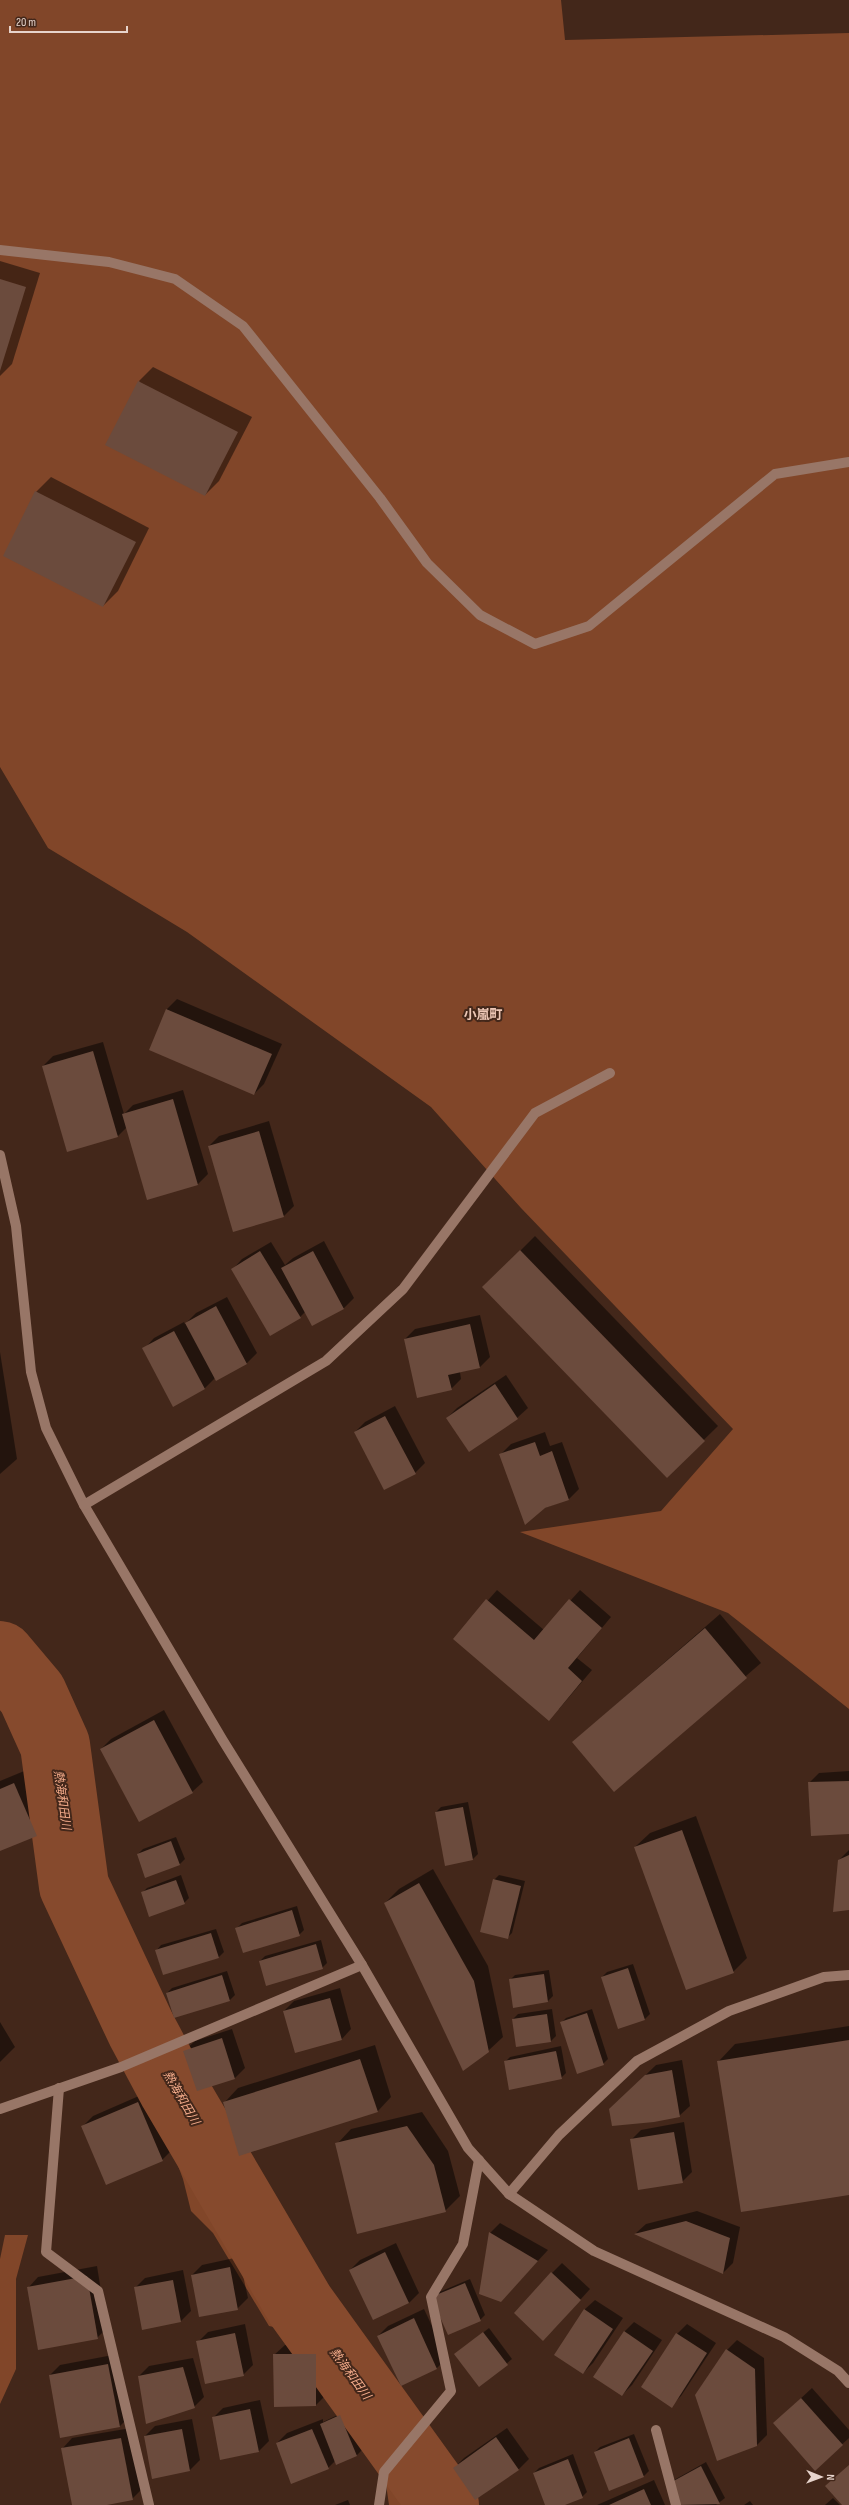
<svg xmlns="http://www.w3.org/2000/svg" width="849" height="2505" font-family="'Sofia Sans Condensed','Noto Sans JP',sans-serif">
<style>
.forest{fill:#814629}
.shadow{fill:#0007}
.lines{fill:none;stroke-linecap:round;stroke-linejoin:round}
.river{stroke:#864a2d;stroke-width:70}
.building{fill:#6b4b3d}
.minor{stroke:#987667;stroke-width:10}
.labels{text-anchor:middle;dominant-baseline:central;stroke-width:4;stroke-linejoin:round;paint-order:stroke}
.water-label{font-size:12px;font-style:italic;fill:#f5ac8b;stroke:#43271a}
.quarter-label{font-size:13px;font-weight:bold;fill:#eec8b7;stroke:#43271a}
</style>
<rect width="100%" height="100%" fill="#43271a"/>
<!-- forest -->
<g class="forest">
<path d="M0,0H561L565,40L849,33V1709L728,1613L520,1532L661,1511L733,1429L521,1208L431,1107L187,932L48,848L0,767Z"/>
<path d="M149,2075L191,2100L218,2135L308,2286L353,2355L382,2396L427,2447L453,2505H389L380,2442L307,2334L269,2326L213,2233L191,2211L183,2179L161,2120L138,2096Z"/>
<path d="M5,2235H28L16,2279V2369L0,2404V2259Z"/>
</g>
<!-- shadow -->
<g class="shadow">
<path d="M0,261L40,273L12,364L0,376Z"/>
<path d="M153,367L252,417L219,481L205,495L139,381Z"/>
<path d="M51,477L149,528L118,591L103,606L36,492Z"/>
<path d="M177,999L282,1044L264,1084L254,1094L150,1049L167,1009Z"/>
<path d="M103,1042L124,1114L133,1105L183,1090L208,1174L198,1184L148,1199L127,1127L118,1136L43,1066L53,1056Z"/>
<path d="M269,1121L294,1206L284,1216L209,1146L219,1136Z"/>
<path d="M535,1236L718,1426L667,1476L484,1287Z"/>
<path d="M324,1241L354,1298L344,1308L313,1324L306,1311L300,1317L232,1270L242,1259L271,1242L285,1265L293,1258Z"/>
<path d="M227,1297L257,1353L247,1363L215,1378L204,1389L144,1349L154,1338L184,1322L185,1324L196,1313Z"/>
<path d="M480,1315L490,1357L480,1367L460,1372L461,1379L451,1389L405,1339L415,1329Z"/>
<path d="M0,1352L17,1459L0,1474Z"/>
<path d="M506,1375L528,1408L517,1418L469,1451L447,1418L457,1408Z"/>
<path d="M395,1406L425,1463L415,1473L355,1432L365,1422Z"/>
<path d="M545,1432L550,1446L562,1442L579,1489L569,1499L545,1508L500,1455L511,1444Z"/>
<path d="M497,1590L544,1630L580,1590L611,1617L577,1658L592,1670L559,1709L454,1639Z"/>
<path d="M720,1614L761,1663L614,1790L573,1742Z"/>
<path d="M164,1710L203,1782L192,1792L101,1749L111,1739Z"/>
<path d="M29,1769L50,1820L36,1835L0,1850V1781Z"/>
<path d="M849,1771V1833L809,1783L819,1773Z"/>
<path d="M468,1802L478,1854L473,1859L446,1864L436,1812L441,1807Z"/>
<path d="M696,1816L747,1958L733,1972L635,1847L650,1833Z"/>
<path d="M176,1837L185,1859L180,1864L138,1854L143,1849Z"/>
<path d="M849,1850V1909L839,1860Z"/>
<path d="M433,1869L488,1966L503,2037L488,2051L385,1903L399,1889Z"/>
<path d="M181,1875L189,1898L184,1903L142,1893L147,1888Z"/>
<path d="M499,1875L525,1881L512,1933L507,1938L494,1880Z"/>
<path d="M297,1906L304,1930L299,1935L237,1928L242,1923Z"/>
<path d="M216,1929L224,1952L219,1957L163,1974L156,1951L161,1945Z"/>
<path d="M321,1940L327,1963L322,1968L260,1961L265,1956Z"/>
<path d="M633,1964L650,2014L645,2019L618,2027L602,1977L607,1972Z"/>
<path d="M549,1970L553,1996L548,2001L510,1980L515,1975Z"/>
<path d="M227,1971L235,1995L230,2000L174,2016L167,1993L172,1988Z"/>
<path d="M340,1988L351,2029L341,2040L284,2011L294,2001Z"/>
<path d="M552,2009L556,2036L551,2041L517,2046L513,2019L518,2014Z"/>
<path d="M592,2009L608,2059L603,2064L561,2023L566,2018Z"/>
<path d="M0,2022L15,2047L0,2062Z"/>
<path d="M849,2026V2194L718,2062L735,2044Z"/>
<path d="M232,2029L245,2068L235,2078L198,2090L184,2051L195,2041Z"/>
<path d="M375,2045L391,2097L377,2112L224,2103L238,2088Z"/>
<path d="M561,2046L566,2073L561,2078L505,2062L510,2057Z"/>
<path d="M682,2060L690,2106L679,2116L621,2099L656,2065Z"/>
<path d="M148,2092L172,2150L162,2160L83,2126L93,2116Z"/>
<path d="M422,2112L448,2151L460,2196L445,2211L337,2144L351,2129Z"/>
<path d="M684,2122L692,2172L682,2182L631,2140L641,2130Z"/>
<path d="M697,2211L740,2227L733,2263L723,2273L636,2233L646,2224Z"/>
<path d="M500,2223L548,2250L511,2290L490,2233Z"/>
<path d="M396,2243L419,2293L409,2303L350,2270L360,2260Z"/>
<path d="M239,2257L248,2298L237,2309L192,2275L202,2265Z"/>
<path d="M562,2263L590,2289L553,2330L552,2273Z"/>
<path d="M97,2266L107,2328L97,2338L28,2288L38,2277Z"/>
<path d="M183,2270L191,2311L181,2321L135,2288L145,2278Z"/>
<path d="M470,2279L485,2315L480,2320L432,2298L437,2293Z"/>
<path d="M595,2300L623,2318L593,2363L583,2373L584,2310Z"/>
<path d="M424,2309L447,2358L437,2368L401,2385L378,2336L388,2326Z"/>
<path d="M634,2322L662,2340L632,2385L622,2395L624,2332Z"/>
<path d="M245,2324L253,2365L243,2375L198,2342L208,2332Z"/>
<path d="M687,2324L716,2343L681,2396L671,2406L677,2334Z"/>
<path d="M489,2328L512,2359L479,2386L461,2350Z"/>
<path d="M737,2340L764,2358L767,2435L757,2445L727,2350Z"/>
<path d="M325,2344L326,2395L316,2405L274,2355L285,2345Z"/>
<path d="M118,2354L130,2416L120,2426L61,2436L50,2375L60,2365Z"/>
<path d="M193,2358L204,2397L194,2407L139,2376L149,2366Z"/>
<path d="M812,2388L849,2430V2438L815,2469L785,2413Z"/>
<path d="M260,2400L269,2441L259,2451L221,2459L213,2418L223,2408Z"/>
<path d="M346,2411L362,2450L357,2455L336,2464L335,2461L328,2468L277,2443L287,2433L323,2419V2422Z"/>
<path d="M192,2419L200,2460L190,2470L145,2436L155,2426Z"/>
<path d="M131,2428L142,2489L132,2499L102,2505H73L62,2449L72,2438Z"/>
<path d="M507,2428L529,2459L519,2469L476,2499L454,2468L464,2458Z"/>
<path d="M634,2434L649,2471L644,2476L610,2490L595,2452L600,2447Z"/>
<path d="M573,2454L587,2492L582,2497L562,2505H546L534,2473L539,2468Z"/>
<path d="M706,2462L725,2498L716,2505H680L674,2480Z"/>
<path d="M654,2480L665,2505H597Z"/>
<path d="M833,2498L840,2505H825Z"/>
<path d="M348,2500L350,2505H335Z"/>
<path d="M750,2501L753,2505H744Z"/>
</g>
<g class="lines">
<!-- river -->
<path class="river" d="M0,1656L32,1694L55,1745L74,1886L141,2029L173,2089L300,2305L444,2505"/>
</g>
<!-- building -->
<g class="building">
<path d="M0,279L26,287L0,371Z"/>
<path d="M138,381L238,432L205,496L105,445Z"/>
<path d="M35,491L136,542L103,607L3,556Z"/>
<path d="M166,1009L272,1054L254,1095L149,1050Z"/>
<path d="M93,1051L118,1137L67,1152L42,1066Z"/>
<path d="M173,1099L198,1185L147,1200L122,1114Z"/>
<path d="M259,1131L284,1217L233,1232L208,1146Z"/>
<path d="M520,1250L705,1441L667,1478L482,1287Z"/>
<path d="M260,1251L301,1318L270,1336L231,1269Z"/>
<path d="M313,1251L344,1309L312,1326L281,1268Z"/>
<path d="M216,1306L247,1364L216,1381L185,1323Z"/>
<path d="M470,1324L480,1368L448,1375L452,1390L417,1398L404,1339Z"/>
<path d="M174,1331L205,1389L173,1407L142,1348Z"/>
<path d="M495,1384L518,1419L469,1452L446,1418Z"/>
<path d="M385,1416L416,1474L384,1490L354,1432Z"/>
<path d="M535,1442L540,1456L552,1451L569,1500L545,1508L525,1525L499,1454Z"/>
<path d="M486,1599L534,1640L569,1599L602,1628L568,1668L582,1681L549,1721L453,1639Z"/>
<path d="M705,1628L747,1678L614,1792L572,1742Z"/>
<path d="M154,1720L193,1793L139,1822L100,1749Z"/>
<path d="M849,1781V1834L811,1836L808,1782Z"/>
<path d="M14,1783L37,1836L0,1851V1789Z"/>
<path d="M463,1807L473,1860L445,1866L435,1812Z"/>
<path d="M682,1830L734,1973L686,1990L634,1847Z"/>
<path d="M171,1841L180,1865L145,1878L137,1854Z"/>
<path d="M849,1855V1910L833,1912L838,1860Z"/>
<path d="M493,1879L521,1886L508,1939L480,1932Z"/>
<path d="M176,1880L185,1904L149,1917L141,1892Z"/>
<path d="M419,1883L474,1981L489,2052L463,2071L384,1903Z"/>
<path d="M292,1910L300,1936L243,1953L235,1928Z"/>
<path d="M211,1933L219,1958L163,1975L155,1950Z"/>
<path d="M316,1944L323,1969L266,1986L259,1961Z"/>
<path d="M628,1968L645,2020L618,2029L601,1977Z"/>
<path d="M544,1974L548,2002L513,2008L509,1979Z"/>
<path d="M222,1975L230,2001L174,2018L166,1993Z"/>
<path d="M330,1998L342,2040L295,2053L283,2011Z"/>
<path d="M587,2013L604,2065L577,2074L560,2022Z"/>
<path d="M547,2014L551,2042L516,2047L512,2019Z"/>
<path d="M222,2038L235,2079L197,2091L183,2051Z"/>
<path d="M849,2040V2195L741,2212L717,2061Z"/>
<path d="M556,2051L562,2079L509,2090L504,2061Z"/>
<path d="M360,2059L378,2112L239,2156L223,2102Z"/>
<path d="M672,2070L680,2117L654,2122L612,2126L609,2109L645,2075Z"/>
<path d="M138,2102L163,2161L106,2185L81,2126Z"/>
<path d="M407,2126L434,2165L446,2212L357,2234L335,2143Z"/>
<path d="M674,2132L683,2183L638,2190L630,2139Z"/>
<path d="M686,2221L730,2238L723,2274L634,2234Z"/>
<path d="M489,2232L538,2261L501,2302L479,2294Z"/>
<path d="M385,2252L409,2303L373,2320L349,2270Z"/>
<path d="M230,2267L238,2310L199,2317L191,2275Z"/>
<path d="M551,2272L581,2300L543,2341L514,2313Z"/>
<path d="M87,2276L98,2339L38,2350L27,2287Z"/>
<path d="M173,2280L181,2322L142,2330L134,2287Z"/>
<path d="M465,2283L481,2321L448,2335L431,2297Z"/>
<path d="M584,2309L613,2329L583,2374L554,2355Z"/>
<path d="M414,2318L437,2369L401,2386L377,2336Z"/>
<path d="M624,2331L653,2351L622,2396L593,2377Z"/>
<path d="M483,2332L508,2365L479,2387L454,2354Z"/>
<path d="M235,2333L244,2376L205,2384L196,2341Z"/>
<path d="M676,2333L707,2353L672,2408L641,2387Z"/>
<path d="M726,2349L755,2369L757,2446L717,2461L695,2395Z"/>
<path d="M273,2354H316V2406L274,2407Z"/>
<path d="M108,2364L120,2427L60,2438L49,2375Z"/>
<path d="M183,2367L195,2408L146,2424L138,2376Z"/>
<path d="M801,2398L843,2445L815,2471L773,2423Z"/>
<path d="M250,2409L259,2452L220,2460L212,2417Z"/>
<path d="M340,2415L357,2456L336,2465L320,2424Z"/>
<path d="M182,2429L190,2471L152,2479L144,2436Z"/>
<path d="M312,2429L329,2469L291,2484L276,2443Z"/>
<path d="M496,2437L519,2470L475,2500L453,2468Z"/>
<path d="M121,2438L133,2500L107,2505H72L61,2448Z"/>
<path d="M629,2438L644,2477L609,2491L594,2452Z"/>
<path d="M568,2459L583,2498L565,2505H545L533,2473Z"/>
<path d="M849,2465V2505H842L825,2486Z"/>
<path d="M701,2466L720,2504L679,2505L668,2484Z"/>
<path d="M644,2489L651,2505H609Z"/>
</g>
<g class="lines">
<!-- minor -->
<g class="minor">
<path d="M0,250L109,262L175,279L243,326L380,498L427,563L480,615L535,644L589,626L775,474L849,462"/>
<path d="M0,1155L16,1226L31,1372L46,1428L84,1505L222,1739L362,1965L468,2148L509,2194L594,2251L784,2337L838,2371L849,2383"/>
<path d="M84,1505L326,1361L403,1289L535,1113L610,1073"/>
<path d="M59,2088L46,2252L98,2291L149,2505"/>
<path d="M0,2109L121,2067L362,1965"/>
<path d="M509,2194L559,2135L637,2061L729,2011L824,1977L849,1975"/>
<path d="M656,2430L676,2505"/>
<path d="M379,2505L384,2472L451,2391L431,2297L463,2244L479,2160"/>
</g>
</g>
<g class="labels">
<!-- water labels -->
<g class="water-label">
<text transform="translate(62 1800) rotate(82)">熱海和田川</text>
<text transform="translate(181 2098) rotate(60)">熱海和田川</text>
<text transform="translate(350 2374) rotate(54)">熱海和田川</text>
</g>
<!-- quarter labels -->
<g class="quarter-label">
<text x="483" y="1015">小嵐町</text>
</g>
</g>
<!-- north arrow -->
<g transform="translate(821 2477) rotate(91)" stroke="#43271a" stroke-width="3" paint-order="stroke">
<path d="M0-3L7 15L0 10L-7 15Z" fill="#e7d4cc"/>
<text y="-6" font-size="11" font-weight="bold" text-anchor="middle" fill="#e7d4cc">N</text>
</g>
<!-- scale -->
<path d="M10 26v6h117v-6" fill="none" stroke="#e7d4cc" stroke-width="2"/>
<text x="16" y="26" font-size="12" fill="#e7d4cc" stroke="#43271a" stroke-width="3" paint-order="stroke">20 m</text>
</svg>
